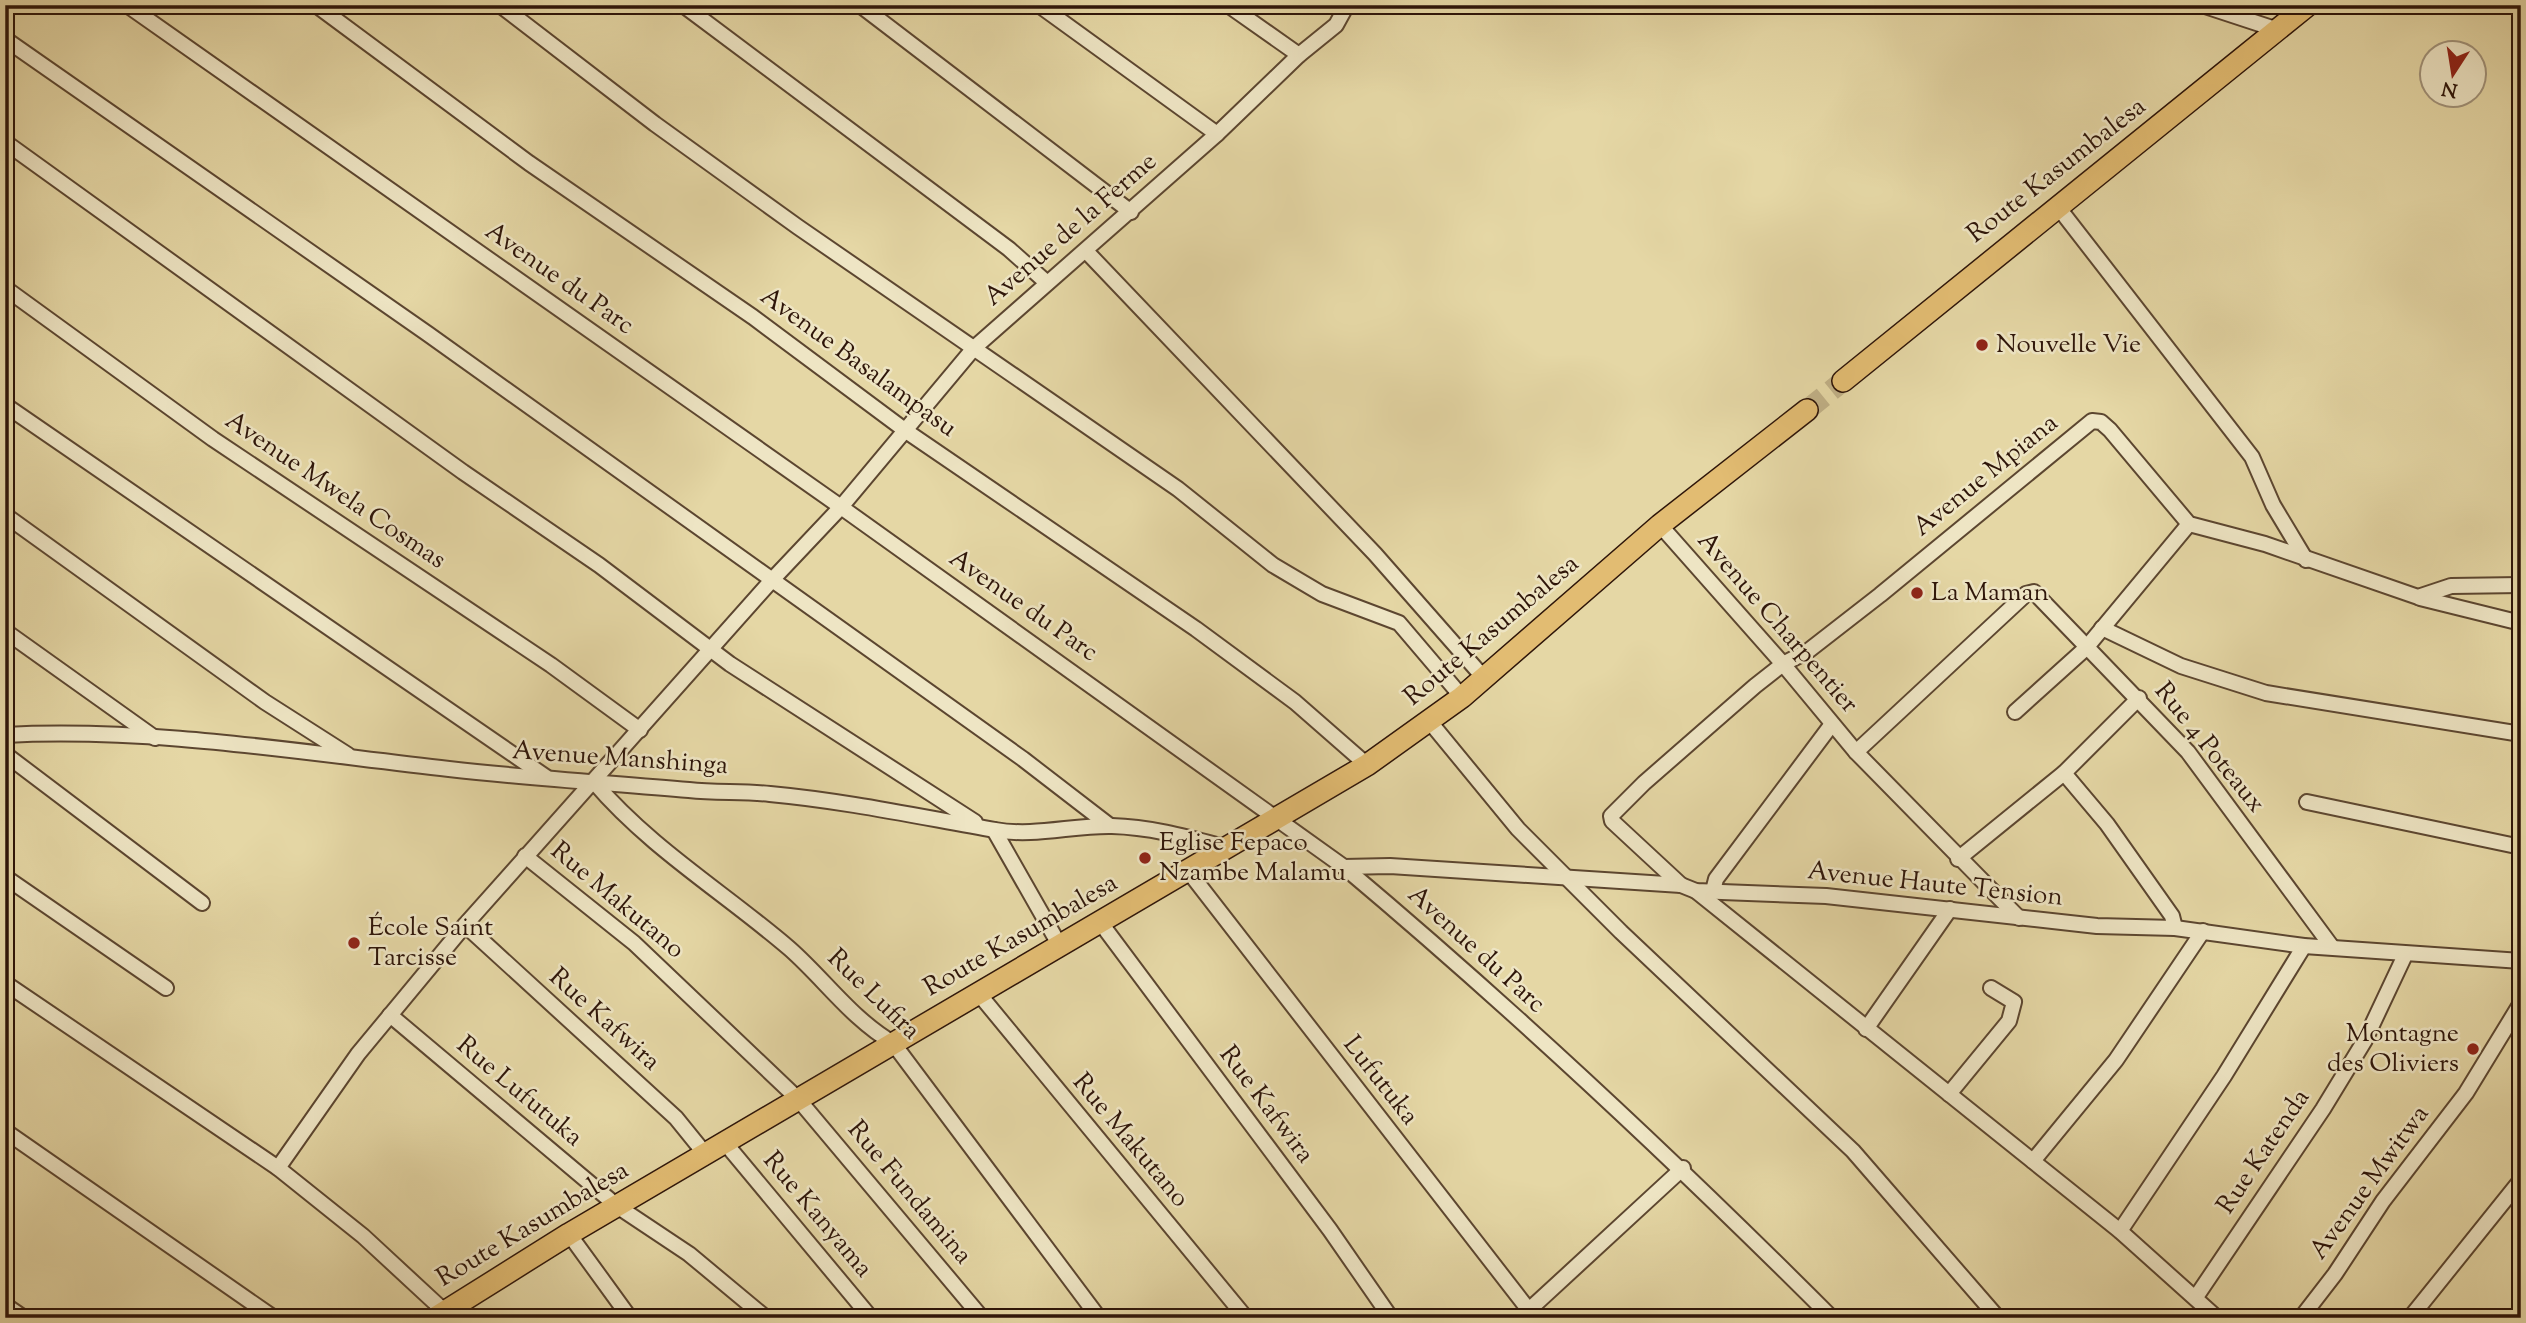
<svg xmlns="http://www.w3.org/2000/svg" width="2526" height="1323" font-family="'Sorts Mill Goudy',serif">
<style>
.lines{fill:none;stroke-linecap:round;stroke-linejoin:round}
.highway-tunnel{stroke:#c0b086;stroke-width:21;stroke-dasharray:21 10;stroke-linecap:butt}
.minor-casing{stroke:#5c4630;stroke-width:18}
.highway-casing{stroke:#2e1509;stroke-width:24}
.minor{stroke:#eee5c4;stroke-width:14}
.highway{stroke:#e2bc72;stroke-width:21}
.poi-dot{fill:#8f2418;stroke:#eee5c4;stroke-width:2.5}
.labels{text-anchor:middle;dominant-baseline:central;stroke-width:5;stroke-linejoin:round;paint-order:stroke}
.street-label{font-size:26px;fill:#2e1509;stroke:#eee5c4}
.poi-label{font-size:26px;fill:#2e1509;stroke:#eee5c4;text-anchor:start}
</style>
<rect width="100%" height="100%" fill="#e5d7a5"/>
<filter id="stains"><feTurbulence type="fractalNoise" baseFrequency=".00286" numOctaves="4"/><feColorMatrix values="0 0 0 0 .2 0 0 0 0 .09 0 0 0 0 .02 0 0 0 .5 -.17"/></filter>
<radialGradient id="worn" r=".72"><stop offset=".6" stop-color="#630" stop-opacity="0"/><stop offset="1" stop-color="#630" stop-opacity=".3"/></radialGradient>
<g class="lines">
<!-- highway-tunnel -->
<path class="highway-tunnel" d="M1807,410L1843,381"/>
<defs>
<g id="minor">
<path d="M127,5L841,507L1344,867C1514,1010 1675,1161 1832,1318"/>
<path d="M316,5L529,163L753,317L906,431L1196,629L1295,702L1367,765"/>
<path d="M500,5L655,124L798,227L1178,489L1273,565L1322,594L1399,623L1462,697"/>
<path d="M683,5L1009,249L1046,282"/>
<path d="M860,5L1131,212"/>
<path d="M1039,5L1217,134"/>
<path d="M1228,5L1299,55"/>
<path d="M2202,5L2278,30"/>
<path d="M5,39L428,334L1023,759L1110,826"/>
<path d="M5,142L463,472L599,565L730,664L975,822"/>
<path d="M2058,207L2252,457L2273,505L2306,560"/>
<path d="M1086,251L1375,554L1484,678"/>
<path d="M5,288L213,439L551,665L640,730"/>
<path d="M5,405L546,777"/>
<path d="M5,515L265,702L348,755"/>
<path d="M1660,525L1783,664L1856,752L2019,918"/>
<path d="M2420,598L2521,623"/>
<path d="M2102,628L2181,666L2266,693L2521,734"/>
<path d="M5,631L155,738"/>
<path d="M2015,712L2086,648L2189,524"/>
<path d="M1430,722L1518,829L1621,932L1853,1151L1998,1318"/>
<path d="M5,735C151,727 304,753 449,769C529,778 609,783 689,790C716,793 743,791 770,794C846,801 920,817 995,830C1035,837 1073,825 1112,826C1152,827 1190,838 1228,848"/>
<path d="M1856,752L2026,594L2034,592L2188,752L2332,947"/>
<path d="M5,754L202,903"/>
<path d="M2064,773L2107,824L2172,916L2175,928"/>
<path d="M594,782C650,848 725,893 790,949C825,980 852,1019 893,1043L1099,1318"/>
<path d="M2307,802L2521,847"/>
<path d="M994,830L1060,946"/>
<path d="M525,856L634,943L798,1099L982,1318"/>
<path d="M1958,859L2064,773L2139,698"/>
<path d="M1344,867L1390,866L1681,885L1696,891L1826,896L2097,926L2175,928L2304,946L2521,961"/>
<path d="M1189,872L1535,1318"/>
<path d="M5,877L166,988"/>
<path d="M1681,885L1612,821L1611,816L1644,783L1755,686L1783,664L1808,651L1880,595L2092,421L2101,422L2110,430L2189,524L2265,544L2418,597L2451,586L2521,585"/>
<path d="M1696,891L2120,1231L2217,1318"/>
<path d="M1713,891L1716,879L1832,724"/>
<path d="M1100,922L1330,1230L1391,1318"/>
<path d="M465,925L676,1118L706,1155"/>
<path d="M5,983L278,1168L363,1236L444,1311"/>
<path d="M979,994L1246,1318"/>
<path d="M390,1015L617,1206L689,1254L766,1318"/>
<path d="M1866,1029L1950,909"/>
<path d="M1949,1094L2009,1021L2014,1002L1991,988"/>
<path d="M5,1131L274,1318"/>
<path d="M726,1144L871,1318"/>
<path d="M2033,1161L2116,1060L2203,931"/>
<path d="M278,1168L358,1054L465,925L772,580L841,507L974,348L1217,134L1299,55L1336,25L1347,5"/>
<path d="M2120,1231L2224,1076L2304,946"/>
<path d="M569,1234L630,1318"/>
<path d="M2196,1297L2323,1109L2365,1040L2405,955"/>
<path d="M5,1305L24,1318"/>
<path d="M1529,1310L1683,1168"/>
<path d="M2301,1318L2335,1274L2383,1201L2466,1093L2521,1003"/>
<path d="M2410,1318L2521,1180"/>
</g>
<g id="highway">
<path d="M1843,381L2308,5"/>
<path d="M435,1318L569,1234L1367,765L1462,697L1660,525L1807,410"/>
</g>
</defs>
<!-- minor casing -->
<use href="#minor" class="minor-casing"/>
<!-- highway casing -->
<use href="#highway" class="highway-casing"/>
<!-- minor -->
<use href="#minor" class="minor"/>
<!-- highway -->
<use href="#highway" class="highway"/>
</g>
<!-- markers -->
<g class="poi-dot">
<circle cx="1982" cy="345" r="7"/>
<circle cx="1917" cy="593" r="7"/>
<circle cx="1145" cy="858" r="7"/>
<circle cx="354" cy="943" r="7"/>
<circle cx="2473" cy="1049" r="7"/>
</g>
<g class="labels">
<!-- street labels -->
<g class="street-label">
<text transform="translate(2057 171) rotate(-38)">Route Kasumbalesa</text>
<text transform="translate(1071 230) rotate(-41)">Avenue de la Ferme</text>
<text transform="translate(559 279) rotate(35)">Avenue du Parc</text>
<text transform="translate(858 363) rotate(36)">Avenue Basalampasu</text>
<text transform="translate(1986 476) rotate(-39)">Avenue Mpiana</text>
<text transform="translate(335 491) rotate(34)">Avenue Mwela Cosmas</text>
<text transform="translate(1023 606) rotate(35)">Avenue du Parc</text>
<text transform="translate(1777 623) rotate(49)">Avenue Charpentier</text>
<text transform="translate(1492 631) rotate(-40)">Route Kasumbalesa</text>
<text transform="translate(2209 748) rotate(51)">Rue 4 Poteaux</text>
<text transform="translate(620 759) rotate(4)">Avenue Manshinga</text>
<text transform="translate(1935 885) rotate(6)">Avenue Haute Tension</text>
<text transform="translate(617 901) rotate(40)">Rue Makutano</text>
<text transform="translate(1021 936) rotate(-30)">Route Kasumbalesa</text>
<text transform="translate(1476 950) rotate(42)">Avenue du Parc</text>
<text transform="translate(873 995) rotate(44)">Rue Lufira</text>
<text transform="translate(604 1020) rotate(42)">Rue Kafwira</text>
<text transform="translate(1380 1081) rotate(52)">Lufutuka</text>
<text transform="translate(519 1092) rotate(40)">Rue Lufutuka</text>
<text transform="translate(1266 1105) rotate(53)">Rue Kafwira</text>
<text transform="translate(1130 1141) rotate(50)">Rue Makutano</text>
<text transform="translate(2264 1152) rotate(-56)">Rue Katenda</text>
<text transform="translate(2370 1183) rotate(-54)">Avenue Mwitwa</text>
<text transform="translate(909 1193) rotate(50)">Rue Fundamina</text>
<text transform="translate(817 1215) rotate(50)">Rue Kanyama</text>
<text transform="translate(533 1225) rotate(-31)">Route Kasumbalesa</text>
</g>
<!-- poi labels -->
<g class="poi-label">
<text x="1996" y="345">Nouvelle Vie</text>
<text x="1931" y="593">La Maman</text>
<text x="1159" y="843">Eglise Fepaco<tspan x="1159" dy="30">Nzambe Malamu</tspan></text>
<text x="368" y="928">École Saint<tspan x="368" dy="30">Tarcisse</tspan></text>
<text x="2459" y="1034" text-anchor="end">Montagne<tspan x="2459" dy="30">des Oliviers</tspan></text>
</g>
</g>
<!-- margin -->
<rect width="2526" height="1323" fill="none" stroke="#e5d7a5" stroke-width="28"/>
<rect x="7" y="7" width="2512" height="1309" fill="none" stroke="#2e1509" stroke-width="3.5"/>
<rect x="14" y="14" width="2498" height="1295" fill="none" stroke="#2e1509" stroke-width="2"/>
<!-- north arrow -->
<g transform="translate(2453 74) rotate(192)"><circle r="33" fill="#eee5c4" stroke="#a19279" stroke-width="2"/>
<path d="M0-5L12 26L0 18L-12 26Z" fill="#8f2418"/>
<text y="-10" font-size="19" font-weight="bold" text-anchor="middle" fill="#2e1509">N</text>
</g>
<rect width="100%" height="100%" filter="url(#stains)"/>
<rect width="100%" height="100%" fill="url(#worn)"/>
</svg>
